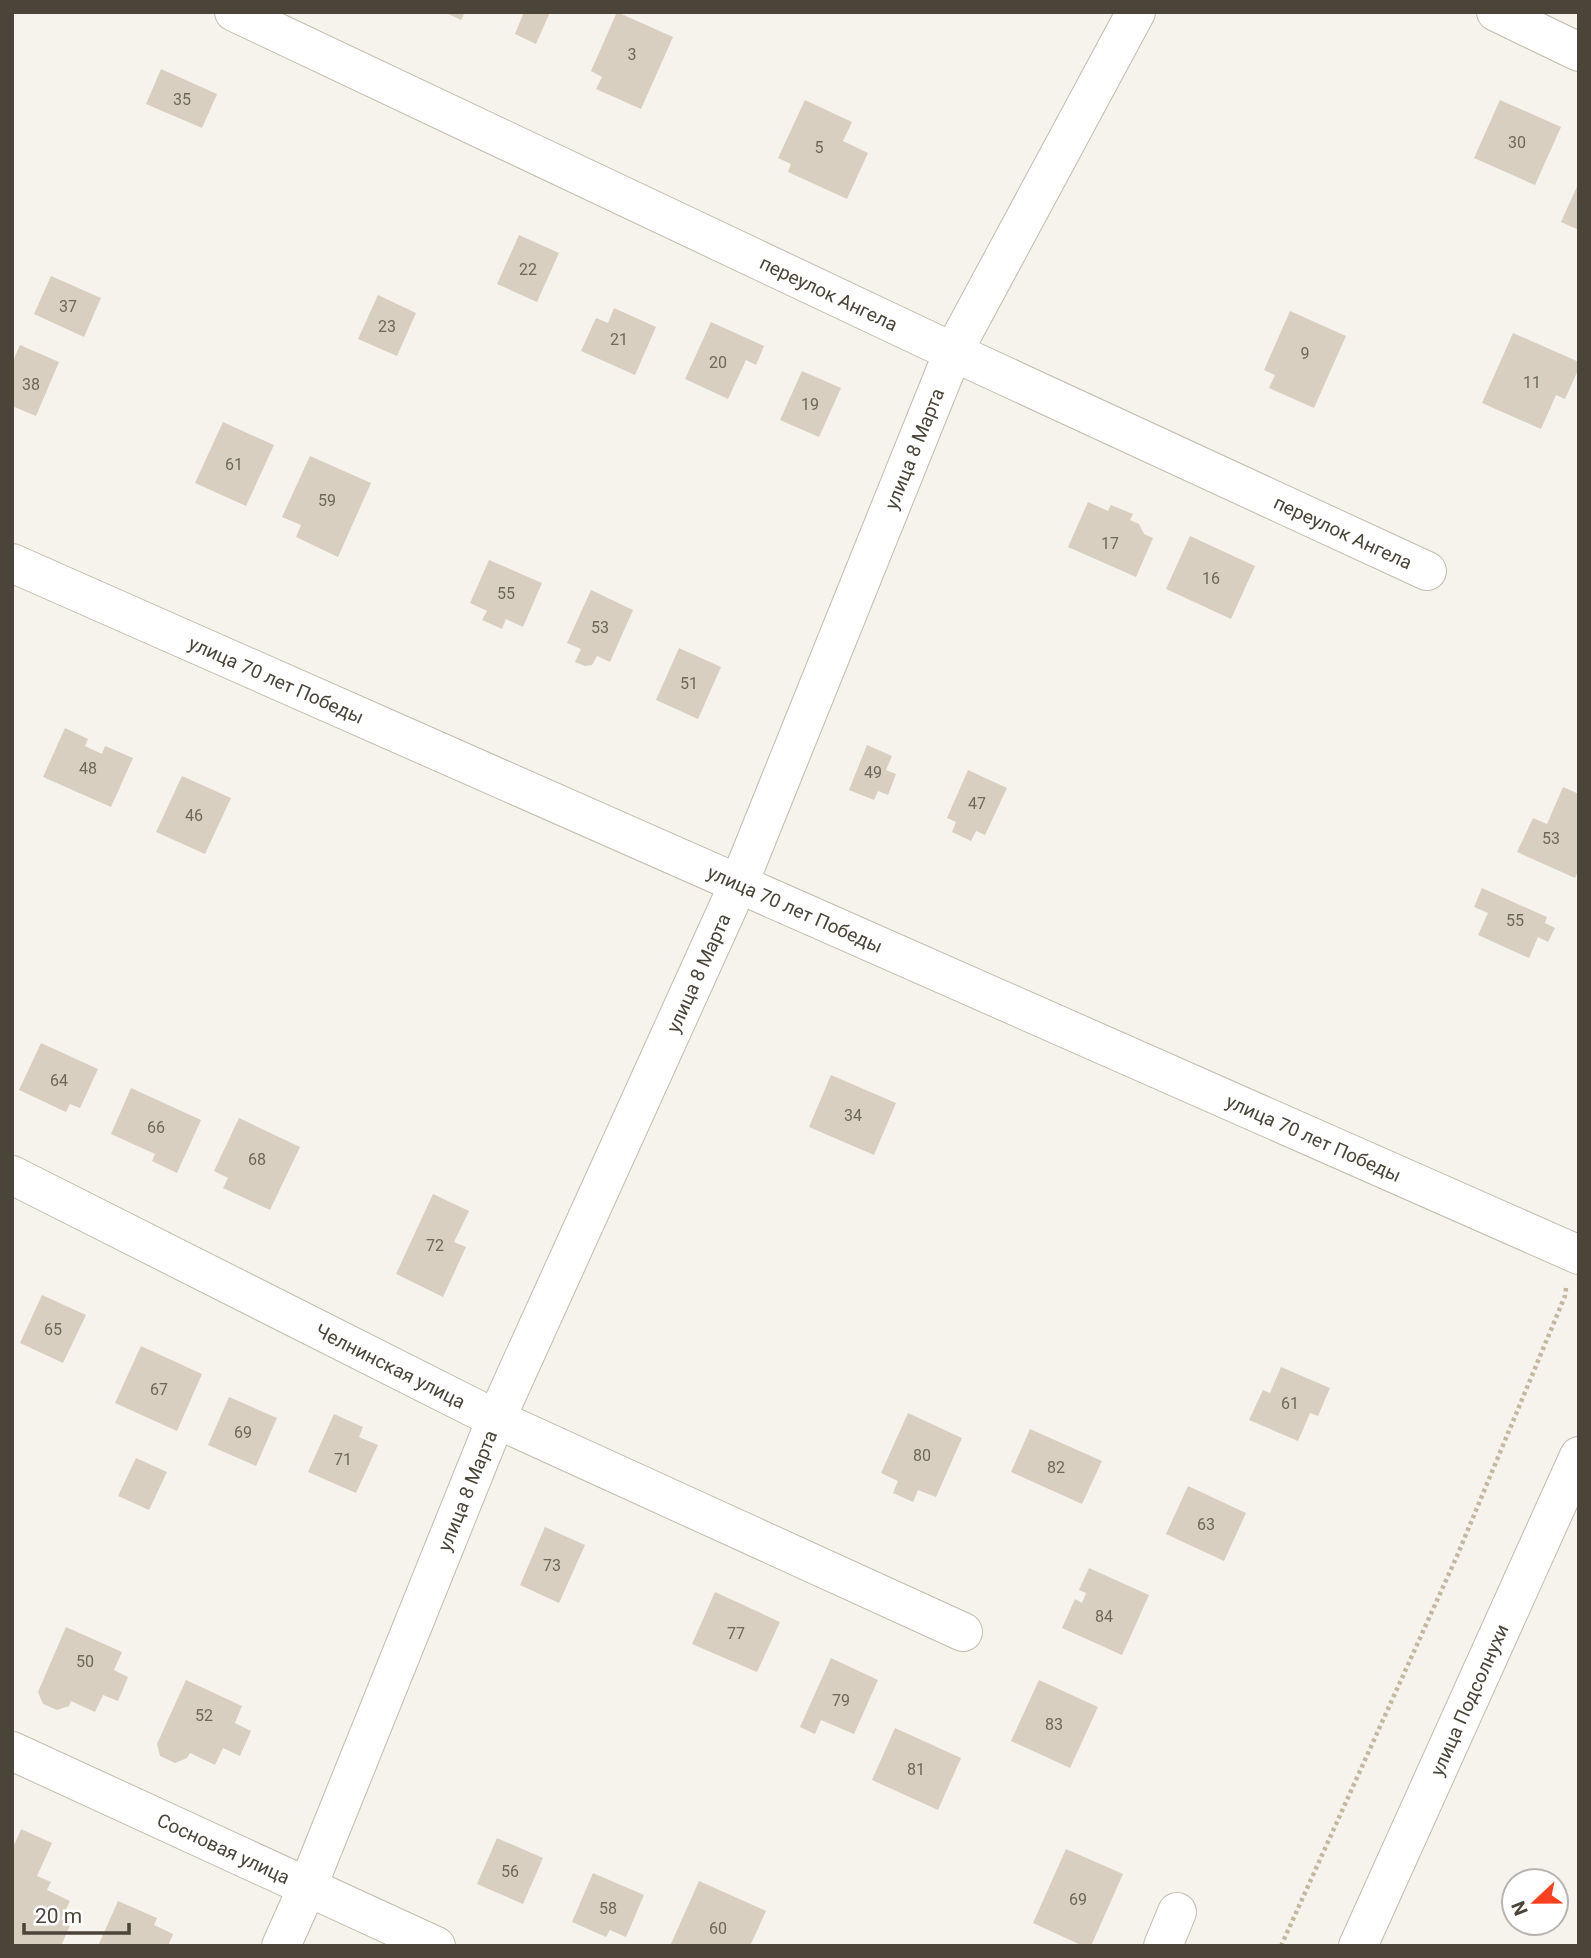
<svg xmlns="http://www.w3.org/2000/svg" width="1591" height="1958" font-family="Roboto,sans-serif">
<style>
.building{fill:#d8cfc1}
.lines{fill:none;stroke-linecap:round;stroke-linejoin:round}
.minor-casing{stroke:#c2bbae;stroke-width:40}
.path{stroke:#c4b79f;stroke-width:4.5;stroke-dasharray:3.5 3.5;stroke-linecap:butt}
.minor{stroke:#fff;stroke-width:38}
.labels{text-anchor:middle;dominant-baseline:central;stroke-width:6;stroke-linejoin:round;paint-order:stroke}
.number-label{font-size:16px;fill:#6e675b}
.street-label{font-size:19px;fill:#4b4439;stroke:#fff}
</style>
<rect width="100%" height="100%" fill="#f6f3ec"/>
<!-- building -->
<g class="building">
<path d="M444,12H465L461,20Z"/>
<path d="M524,12H550L536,44L515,34Z"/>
<path d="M617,12L673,37L641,109L596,89L602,77L591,71Z"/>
<path d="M161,69L217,94L202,128L146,104Z"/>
<path d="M805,100L852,122L843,141L868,153L847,199L788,172L791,164L778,158Z"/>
<path d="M1500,100L1561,127L1535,185L1474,158Z"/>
<path d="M1579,182V230L1561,222Z"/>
<path d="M519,235L559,253L537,302L497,284Z"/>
<path d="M51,276L101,298L84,337L34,314Z"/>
<path d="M378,295L416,313L397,356L358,339Z"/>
<path d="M614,308L656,327L635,375L581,351L596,318L608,323Z"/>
<path d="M1290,311L1346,336L1314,408L1269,388L1275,375L1264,370Z"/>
<path d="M711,322L764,346L756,365L746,360L728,399L685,379Z"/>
<path d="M1513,333L1579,362V368L1565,399L1556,395L1541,429L1482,403Z"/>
<path d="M20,345L59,362L36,416L12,406V363Z"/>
<path d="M802,371L841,388L819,437L780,420Z"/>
<path d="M223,422L274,445L246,506L195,483Z"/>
<path d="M310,456L371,483L338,557L296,537L301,525L282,517Z"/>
<path d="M1088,502L1108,511L1111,505L1133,514L1130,520L1139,524L1144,534L1153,538L1136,577L1068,547Z"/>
<path d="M1190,536L1255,566L1231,619L1166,589Z"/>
<path d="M489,560L542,583L523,627L506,619L502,629L482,620L487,611L470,603Z"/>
<path d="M591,590L633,610L610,662L597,656L592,665L585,666L575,662L581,649L567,643Z"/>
<path d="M679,648L721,667L698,719L656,700Z"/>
<path d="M65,728L88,739L85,746L102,754L105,746L133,758L111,807L43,777Z"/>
<path d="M867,745L892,756L886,770L896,774L888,795L878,791L874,800L849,790Z"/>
<path d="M968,770L1007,788L985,835L976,831L971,841L952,832L956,822L947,818Z"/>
<path d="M182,776L231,798L205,854L156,832Z"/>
<path d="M1563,787L1579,794V870L1575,878L1517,852L1533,818L1547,824Z"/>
<path d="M1482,888L1547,917L1545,923L1555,928L1548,942L1538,937L1529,958L1478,935L1488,913L1474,907Z"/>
<path d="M41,1043L98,1069L80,1108L70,1104L66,1112L19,1090Z"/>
<path d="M831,1075L896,1103L874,1155L809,1127Z"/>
<path d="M131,1088L201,1120L177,1173L152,1161L155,1154L111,1134Z"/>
<path d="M239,1118L300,1147L270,1210L223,1188L228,1178L214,1171Z"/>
<path d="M433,1194L469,1211L454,1242L466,1247L443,1297L396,1274Z"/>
<path d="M42,1295L86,1315L63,1363L20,1343Z"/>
<path d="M141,1346L202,1374L177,1431L115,1403Z"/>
<path d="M1281,1367L1330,1388L1318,1416L1310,1413L1298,1441L1249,1420L1263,1390L1270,1393Z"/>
<path d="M229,1397L277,1418L256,1466L208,1445Z"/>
<path d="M908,1413L962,1438L936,1497L918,1490L913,1502L893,1493L898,1481L881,1473Z"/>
<path d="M334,1414L363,1427L359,1437L378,1445L356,1493L308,1472Z"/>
<path d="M1030,1429L1102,1461L1082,1504L1011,1472Z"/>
<path d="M136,1458L167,1472L149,1510L118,1496Z"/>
<path d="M1188,1486L1246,1513L1224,1561L1166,1534Z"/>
<path d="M545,1527L585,1545L559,1603L520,1585Z"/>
<path d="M1089,1568L1149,1595L1122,1655L1062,1628L1075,1599L1082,1603L1086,1593L1079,1590Z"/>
<path d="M715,1592L780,1622L757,1672L692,1644Z"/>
<path d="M66,1627L122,1652L114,1670L128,1677L118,1701L103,1695L95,1712L71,1701L69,1706L57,1710L43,1704L38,1692Z"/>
<path d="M831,1658L878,1680L854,1734L821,1720L815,1734L800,1727Z"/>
<path d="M186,1680L242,1706L235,1723L251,1731L240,1756L223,1748L215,1765L190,1753L187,1758L175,1763L160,1756L157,1744Z"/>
<path d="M1039,1680L1098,1707L1070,1768L1011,1741Z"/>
<path d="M895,1728L961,1758L938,1810L872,1780Z"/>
<path d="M21,1829L52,1843L37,1876L51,1882L47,1890L70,1901L61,1919L71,1923L61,1946L12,1945V1850Z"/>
<path d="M497,1838L543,1858L523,1904L477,1884Z"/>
<path d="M1066,1849L1123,1874L1091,1946H1083L1033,1923Z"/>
<path d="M593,1873L644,1895L626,1937L610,1930L606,1937L572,1922Z"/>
<path d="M699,1881L766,1911L750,1946H670Z"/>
<path d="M118,1901L157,1918L154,1925L173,1934L168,1946H98Z"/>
</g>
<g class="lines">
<defs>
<g id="minor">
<path id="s1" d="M234,12L953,352L1427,571"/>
<path d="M1496,12L1579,52"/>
<path id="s2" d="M12,563L1579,1255"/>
<path id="s3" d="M12,1175L496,1419L963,1632"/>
<path id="s4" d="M12,1751L436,1946"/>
<path id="s5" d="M281,1946L307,1888L496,1419L739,883L953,352L1136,12"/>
<path d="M1163,1946L1177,1912"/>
<path id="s6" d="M1358,1946L1579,1456"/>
</g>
</defs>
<!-- minor casing -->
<use href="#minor" class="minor-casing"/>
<!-- path -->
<path class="path" d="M1281,1946L1457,1556L1565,1296L1566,1288"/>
<!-- minor -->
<use href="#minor" class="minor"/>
</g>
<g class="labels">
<!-- number labels -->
<g class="number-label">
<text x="632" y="54">3</text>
<text x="182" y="99">35</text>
<text x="1517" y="142">30</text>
<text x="819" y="147">5</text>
<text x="528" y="269">22</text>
<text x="68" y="306">37</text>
<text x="387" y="326">23</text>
<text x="619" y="339">21</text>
<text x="1305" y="353">9</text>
<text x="718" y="362">20</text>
<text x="1532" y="382">11</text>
<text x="31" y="384">38</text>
<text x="810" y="404">19</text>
<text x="234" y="464">61</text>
<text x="327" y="500">59</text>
<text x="1110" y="543">17</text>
<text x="1211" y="578">16</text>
<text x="506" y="593">55</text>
<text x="600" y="627">53</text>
<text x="689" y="683">51</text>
<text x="88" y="768">48</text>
<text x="873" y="772">49</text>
<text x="977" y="803">47</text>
<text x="194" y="815">46</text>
<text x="1551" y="838">53</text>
<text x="1515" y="920">55</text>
<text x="59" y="1080">64</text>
<text x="853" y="1115">34</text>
<text x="156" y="1127">66</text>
<text x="257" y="1159">68</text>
<text x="435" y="1245">72</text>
<text x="53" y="1329">65</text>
<text x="159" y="1389">67</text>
<text x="1290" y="1403">61</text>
<text x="243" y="1432">69</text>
<text x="922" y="1455">80</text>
<text x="343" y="1459">71</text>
<text x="1056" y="1467">82</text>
<text x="1206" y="1524">63</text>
<text x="552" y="1565">73</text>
<text x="1104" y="1616">84</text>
<text x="736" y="1633">77</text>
<text x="85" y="1661">50</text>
<text x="841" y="1700">79</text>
<text x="204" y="1715">52</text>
<text x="1054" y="1724">83</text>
<text x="916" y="1769">81</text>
<text x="510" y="1871">56</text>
<text x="1078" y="1899">69</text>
<text x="608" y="1908">58</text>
<text x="718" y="1928">60</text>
</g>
<!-- street labels -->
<g class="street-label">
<text stroke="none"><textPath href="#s1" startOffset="658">переулок Ангела</textPath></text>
<text stroke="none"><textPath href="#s5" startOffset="1626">улица 8 Марта</textPath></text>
<text stroke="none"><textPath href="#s1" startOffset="1225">переулок Ангела</textPath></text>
<text stroke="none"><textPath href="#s2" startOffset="289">улица 70 лет Победы</textPath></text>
<text stroke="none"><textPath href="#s2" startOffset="856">улица 70 лет Победы</textPath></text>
<text stroke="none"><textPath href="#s5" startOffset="1059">улица 8 Марта</textPath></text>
<text stroke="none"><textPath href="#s2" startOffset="1423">улица 70 лет Победы</textPath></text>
<text stroke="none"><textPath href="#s3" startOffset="424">Челнинская улица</textPath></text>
<text stroke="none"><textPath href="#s5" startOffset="492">улица 8 Марта</textPath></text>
<text stroke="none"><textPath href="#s6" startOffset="270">улица Подсолнухи</textPath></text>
<text stroke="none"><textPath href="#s4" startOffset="233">Сосновая улица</textPath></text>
</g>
</g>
<!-- border -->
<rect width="1591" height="1958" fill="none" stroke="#4b4439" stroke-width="28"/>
<!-- north arrow -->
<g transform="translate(1535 1902) rotate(248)"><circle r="33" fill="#ffffff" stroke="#b7b4b0" stroke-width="2"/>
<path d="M0-5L12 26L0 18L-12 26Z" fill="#fc3f1d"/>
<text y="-10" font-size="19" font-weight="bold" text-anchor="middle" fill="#4b4439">N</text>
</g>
<!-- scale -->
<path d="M24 1923v10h105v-10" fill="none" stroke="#4b4439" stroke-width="3.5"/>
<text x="35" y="1923" font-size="21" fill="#4b4439" stroke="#ffffff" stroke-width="5" paint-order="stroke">20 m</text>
</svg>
